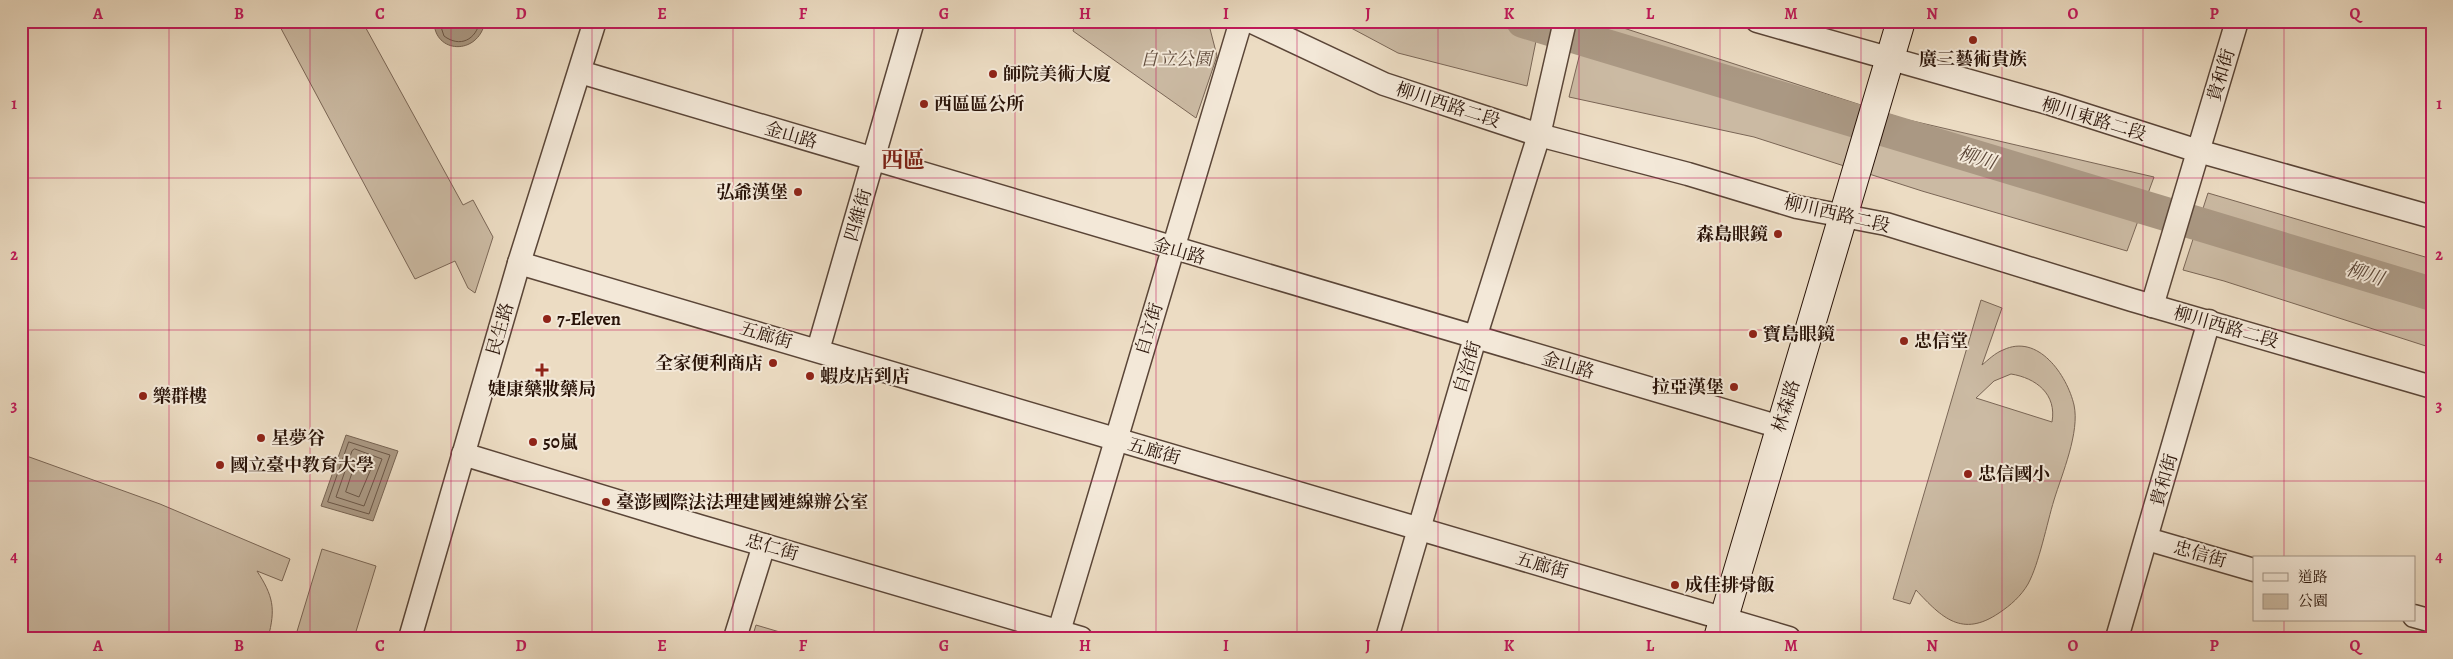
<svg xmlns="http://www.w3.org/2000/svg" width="2453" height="659" font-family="Alegreya,'Noto Serif TC',serif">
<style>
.green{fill:#cbbaa3;stroke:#7a6656;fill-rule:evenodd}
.water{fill:#aa9883;stroke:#766352}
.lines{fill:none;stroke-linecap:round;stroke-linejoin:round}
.shore{stroke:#6a5646;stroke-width:1}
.river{stroke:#aa9883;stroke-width:34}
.minor-casing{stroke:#5a4537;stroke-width:25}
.secondary-casing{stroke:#291308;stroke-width:30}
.minor{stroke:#f3e8d8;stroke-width:22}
.secondary{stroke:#f3e8d8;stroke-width:28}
.grid{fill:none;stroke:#c2185b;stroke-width:1;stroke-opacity:0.55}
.poi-dot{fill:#8f2418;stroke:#f3e8d8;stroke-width:2}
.labels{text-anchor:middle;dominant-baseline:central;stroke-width:4;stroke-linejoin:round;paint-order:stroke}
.park-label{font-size:18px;font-style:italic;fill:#624d3e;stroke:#f3e8d8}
.poi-label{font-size:18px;font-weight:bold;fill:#291308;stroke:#f3e8d8;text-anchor:start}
.street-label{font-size:18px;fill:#291308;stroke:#f3e8d8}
.water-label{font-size:19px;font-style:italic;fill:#5d4839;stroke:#f3e8d8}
.district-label{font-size:22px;font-weight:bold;fill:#7a1f14;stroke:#f3e8d8}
.neatline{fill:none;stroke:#c2185b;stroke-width:2}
.grid-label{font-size:16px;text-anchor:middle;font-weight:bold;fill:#c2185b}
</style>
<rect width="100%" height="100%" fill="#ecdcc3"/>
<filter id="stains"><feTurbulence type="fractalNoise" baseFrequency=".004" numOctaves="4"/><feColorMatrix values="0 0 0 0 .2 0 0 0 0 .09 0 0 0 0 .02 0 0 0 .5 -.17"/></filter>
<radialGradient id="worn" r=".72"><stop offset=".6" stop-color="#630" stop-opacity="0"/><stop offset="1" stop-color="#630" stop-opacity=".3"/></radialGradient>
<!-- green -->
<g class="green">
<path d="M277,21H362L463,205L473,200L493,237L475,293L468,288L455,261L415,279Z"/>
<path d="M1076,21H1208L1217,56L1196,118L1073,31Z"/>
<path d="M1338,21H1540L1527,86L1398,53Z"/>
<path d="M1588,21H1602L1904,119L2154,177L2127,251L1922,191L1754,137L1569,97Z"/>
<path d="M2208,193L2432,259V348L2224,281L2183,270Z"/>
<path d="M1981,300L2002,308L1982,365C1988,360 1995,353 2003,350C2038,333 2067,375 2074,405C2080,432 2062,474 2054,500C2047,523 2039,564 2028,584C2021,596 2011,605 1999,613C1962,638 1942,618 1916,590L1910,604L1893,599ZM2011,374C2036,378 2057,394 2052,422L1976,398L1994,381Z"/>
<path d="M21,454L160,504L290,559L282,581L257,571C273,596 276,608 268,638H21Z"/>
<path d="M322,549L376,566L354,638H295Z"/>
<path d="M756,625L800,638H752Z"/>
</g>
<!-- water -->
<g class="water">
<path d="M434,21H485V22C478,56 434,54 434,21Z"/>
<path d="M346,435L398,451L373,521L321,506Z"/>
</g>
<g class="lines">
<!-- shore -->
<g class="shore">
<path d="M439,21L444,36C460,48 476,40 480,21"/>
<path d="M349,442L390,455L369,514L328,502Z"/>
<path d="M355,449L382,459L364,506L336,497L352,451Z"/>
<path d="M357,459L373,464L359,497L346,492Z"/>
</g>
<!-- river -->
<path class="river" d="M1523,21L2432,294"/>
<defs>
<g id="minor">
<path d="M1250,21L1384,84L1539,135L1688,174L1797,207L1886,224L2132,300L2432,387"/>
<path d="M1757,21L2051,104L2198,151L2432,217"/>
<path d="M580,72L1780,427"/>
<path d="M519,263L1789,638"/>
<path d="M2152,306L2237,21"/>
<path d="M818,350L913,21"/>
<path d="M463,454L699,526L1081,638"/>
<path d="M2147,539L2254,570"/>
<path d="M2414,616L2432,621"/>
<path d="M410,638L519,263L595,21"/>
<path d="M735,638L764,545"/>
<path d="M1057,638L1241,21"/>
<path d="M1387,638L1475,338L1539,135L1565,21"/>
<path d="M2117,638L2209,321"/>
</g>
<path id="secondary" d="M1718,638L1901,21"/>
</defs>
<!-- minor casing -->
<use href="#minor" class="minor-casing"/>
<!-- secondary casing -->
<use href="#secondary" class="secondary-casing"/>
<!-- minor -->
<use href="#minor" class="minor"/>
<!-- secondary -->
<use href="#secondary" class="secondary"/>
</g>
<!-- grid -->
<path class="grid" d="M169,21V638M310,21V638M451,21V638M592,21V638M733,21V638M874,21V638M1015,21V638M1156,21V638M1297,21V638M1438,21V638M1579,21V638M1720,21V638M1861,21V638M2002,21V638M2143,21V638M2284,21V558M21,178H2432M21,330H2432M21,481H2432M2284,620V638"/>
<!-- markers -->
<g class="poi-dot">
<circle cx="1973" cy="40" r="5"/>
<circle cx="993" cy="74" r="5"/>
<circle cx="924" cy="104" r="5"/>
<circle cx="798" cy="192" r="5"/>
<circle cx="1778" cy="234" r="5"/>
<circle cx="547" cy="319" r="5"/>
<circle cx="1753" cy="334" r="5"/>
<circle cx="1904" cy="341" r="5"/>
<circle cx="773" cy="363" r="5"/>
<path d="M539.5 362.5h5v5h5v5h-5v5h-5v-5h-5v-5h5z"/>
<circle cx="810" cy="376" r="5"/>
<circle cx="1734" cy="387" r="5"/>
<circle cx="143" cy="396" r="5"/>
<circle cx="261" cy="438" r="5"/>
<circle cx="533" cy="442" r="5"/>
<circle cx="220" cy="465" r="5"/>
<circle cx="1968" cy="474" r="5"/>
<circle cx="606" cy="502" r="5"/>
<circle cx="1675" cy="585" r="5"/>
</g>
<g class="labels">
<!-- park labels -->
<g class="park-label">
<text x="1176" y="59">自立公園</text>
</g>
<!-- poi labels -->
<g class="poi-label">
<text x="1973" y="59" text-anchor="middle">廣三藝術貴族</text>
<text x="1003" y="74">師院美術大廈</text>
<text x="934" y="104">西區區公所</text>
<text x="788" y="192" text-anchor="end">弘爺漢堡</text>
<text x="1768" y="234" text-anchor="end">森島眼鏡</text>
<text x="557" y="319">7-Eleven</text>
<text x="1763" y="334">寶島眼鏡</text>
<text x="1914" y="341">忠信堂</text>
<text x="763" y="363" text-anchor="end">全家便利商店</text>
<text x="820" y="376">蝦皮店到店</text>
<text x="1724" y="387" text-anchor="end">拉亞漢堡</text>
<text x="542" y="389" text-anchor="middle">婕康藥妝藥局</text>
<text x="153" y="396">樂群樓</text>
<text x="271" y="438">星夢谷</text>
<text x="543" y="442">50嵐</text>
<text x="230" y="465">國立臺中教育大學</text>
<text x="1978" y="474">忠信國小</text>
<text x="616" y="502">臺澎國際法法理建國連線辦公室</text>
<text x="1685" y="585">成佳排骨飯</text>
</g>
<!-- street labels -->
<g class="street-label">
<text transform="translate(2221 75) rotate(-73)">貴和街</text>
<text transform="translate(1448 105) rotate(18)">柳川西路二段</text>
<text transform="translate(2094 119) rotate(17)">柳川東路二段</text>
<text transform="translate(791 135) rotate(16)">金山路</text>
<text transform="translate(1837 214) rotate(13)">柳川西路二段</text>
<text transform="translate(858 215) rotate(-74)">四維街</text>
<text transform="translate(1179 251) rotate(16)">金山路</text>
<text transform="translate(2226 327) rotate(16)">柳川西路二段</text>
<text transform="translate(500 329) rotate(-74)">民生路</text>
<text transform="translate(1149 329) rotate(-73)">自立街</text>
<text transform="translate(766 335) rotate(16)">五廊街</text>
<text transform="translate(1568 365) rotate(16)">金山路</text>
<text transform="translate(1467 367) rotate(-73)">自治街</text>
<text transform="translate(1786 406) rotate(-73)">林森路</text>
<text transform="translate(1154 451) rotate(16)">五廊街</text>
<text transform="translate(2164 480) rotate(-74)">貴和街</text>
<text transform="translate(772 547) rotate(16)">忠仁街</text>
<text transform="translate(2200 554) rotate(16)">忠信街</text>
<text transform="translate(1542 565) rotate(16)">五廊街</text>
</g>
<!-- water labels -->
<g class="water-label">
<text transform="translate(1977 158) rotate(17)">柳川</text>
<text transform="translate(2365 274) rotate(17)">柳川</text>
</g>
<!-- district labels -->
<g class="district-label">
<text x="903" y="160">西區</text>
</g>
</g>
<!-- margin -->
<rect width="2453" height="659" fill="none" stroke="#ecdcc3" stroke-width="55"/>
<!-- legend -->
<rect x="2253" y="556" width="162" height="65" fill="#f3e8d8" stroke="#a29385"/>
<rect x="2263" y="573" width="25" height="8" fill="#f3e8d8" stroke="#a29385"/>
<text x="2298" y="582" font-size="15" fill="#291308">道路</text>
<rect x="2263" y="594" width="25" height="15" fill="#cbbaa3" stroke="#a29385"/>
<text x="2298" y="606" font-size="15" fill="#291308">公園</text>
<rect x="28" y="28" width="2398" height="604" class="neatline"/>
<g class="grid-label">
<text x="98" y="19">A</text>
<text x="239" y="19">B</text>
<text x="380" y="19">C</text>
<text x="521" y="19">D</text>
<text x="662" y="19">E</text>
<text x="803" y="19">F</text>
<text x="944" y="19">G</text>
<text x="1085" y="19">H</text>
<text x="1226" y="19">I</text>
<text x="1368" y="19">J</text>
<text x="1509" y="19">K</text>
<text x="1650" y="19">L</text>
<text x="1791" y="19">M</text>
<text x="1932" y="19">N</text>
<text x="2073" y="19">O</text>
<text x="2214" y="19">P</text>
<text x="2355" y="19">Q</text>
<text x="14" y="109">1</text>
<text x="2439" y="109">1</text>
<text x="14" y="260">2</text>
<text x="2439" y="260">2</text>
<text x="14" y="411">3</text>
<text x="2439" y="411">3</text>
<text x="14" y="562">4</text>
<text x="2439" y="562">4</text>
<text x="98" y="651">A</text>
<text x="239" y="651">B</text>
<text x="380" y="651">C</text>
<text x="521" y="651">D</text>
<text x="662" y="651">E</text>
<text x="803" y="651">F</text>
<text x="944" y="651">G</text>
<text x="1085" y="651">H</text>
<text x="1226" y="651">I</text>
<text x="1368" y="651">J</text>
<text x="1509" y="651">K</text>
<text x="1650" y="651">L</text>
<text x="1791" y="651">M</text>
<text x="1932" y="651">N</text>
<text x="2073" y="651">O</text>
<text x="2214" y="651">P</text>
<text x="2355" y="651">Q</text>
</g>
<rect width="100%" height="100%" filter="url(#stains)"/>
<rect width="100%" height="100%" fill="url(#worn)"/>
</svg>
